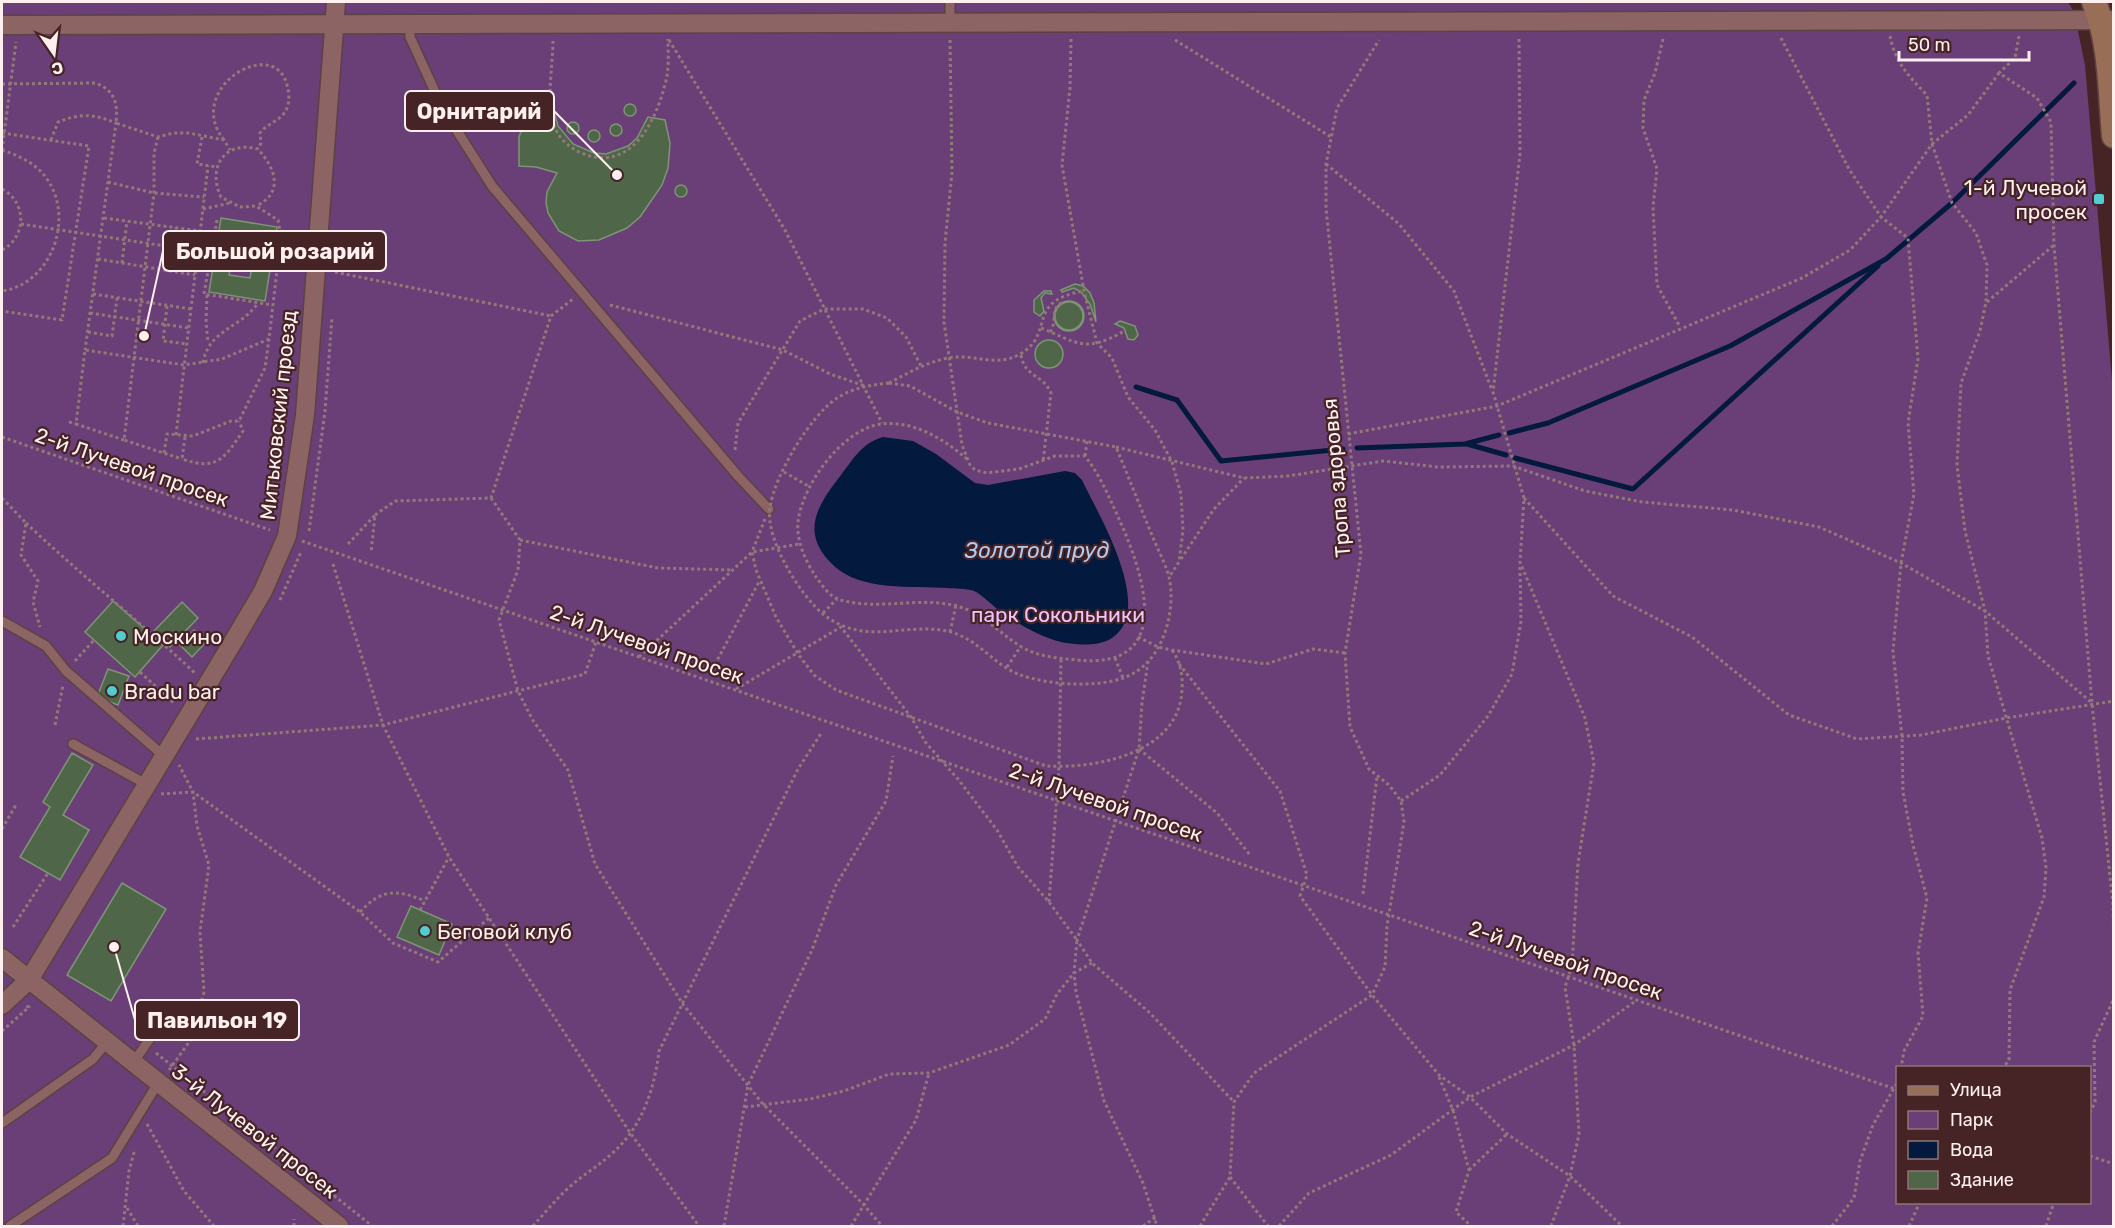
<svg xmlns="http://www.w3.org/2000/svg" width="2115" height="1228" font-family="Rubik,sans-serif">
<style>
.green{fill:#6a3f77;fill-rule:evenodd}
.water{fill:#03193e}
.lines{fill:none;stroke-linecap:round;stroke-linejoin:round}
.stream{stroke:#03193e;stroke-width:5}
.building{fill:#4f6648;stroke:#7d9576;stroke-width:1.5;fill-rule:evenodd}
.lane-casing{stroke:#5d4143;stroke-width:12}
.street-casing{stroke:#5d4143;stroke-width:21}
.secondary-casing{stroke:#5d4143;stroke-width:27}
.path{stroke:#927878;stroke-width:3;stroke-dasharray:3 3;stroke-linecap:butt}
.lane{stroke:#8d6464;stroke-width:9}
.street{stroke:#8d6464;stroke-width:18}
.secondary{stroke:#986e56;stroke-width:24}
.path-bridge{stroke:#927878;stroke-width:3;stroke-dasharray:3 3;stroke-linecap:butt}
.poi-dot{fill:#51ccd1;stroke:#462324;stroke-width:2}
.labels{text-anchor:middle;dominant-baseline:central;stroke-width:4.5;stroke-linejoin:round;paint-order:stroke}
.poi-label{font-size:21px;fill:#fff0ef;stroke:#462324;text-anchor:start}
.street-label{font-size:21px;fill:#fff0ef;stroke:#462324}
.park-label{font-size:21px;fill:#f1c3fe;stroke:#462324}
.water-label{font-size:22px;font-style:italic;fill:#b1cbf3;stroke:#462324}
.leader{fill:none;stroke:#fff0ef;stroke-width:2}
.callout-dot{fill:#fff0ef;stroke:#462324;stroke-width:2}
.callout{fill:#462324;stroke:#fff0ef;stroke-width:2}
.callout-label{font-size:22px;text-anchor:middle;font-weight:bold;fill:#fff0ef}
</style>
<rect width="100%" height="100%" fill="#462324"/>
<!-- green -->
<path class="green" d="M2,2H2068L2074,12L2085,65L2114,404L2113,1226H2ZM1898,1068H2090V1202H1898Z"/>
<!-- water -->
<path class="water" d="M883,437L913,441L936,454L975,483L988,485L1065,471L1075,473L1082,480C1098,514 1156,609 1112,638C1098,648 1067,645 1051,639C1032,632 1015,622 999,610C991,605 983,595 974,591C966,588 955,589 947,588C912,586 861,591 834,566C799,533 817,506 841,475C854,458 862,443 883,437Z"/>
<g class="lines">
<!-- stream -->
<g class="stream">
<path d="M1136,387L1177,400L1221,461L1343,449"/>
<path d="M1509,433L1548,423L1730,346L1886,259L1952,203L2074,83"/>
<path d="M1467,444L1506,455"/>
<path d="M1357,448L1465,444L1499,435"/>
<path d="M1515,458L1633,489L1878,266"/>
</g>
</g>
<!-- building -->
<g class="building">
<circle cx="630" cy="110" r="6"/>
<path d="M530,108L555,115L558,126L573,144L594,153L606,154L628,146L637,138L648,117L665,120L670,143L668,168L662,185L640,217L627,228L599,240L578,241L559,231L548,213L546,202L547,192L557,173L536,167L519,166V137Z"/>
<circle cx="573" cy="128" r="6"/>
<circle cx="616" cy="130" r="6"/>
<circle cx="594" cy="136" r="6"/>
<circle cx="681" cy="191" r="6"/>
<path d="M221,218L277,227L265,301L209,292ZM235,242L256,245L250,278L229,275Z"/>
<path d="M1075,284L1083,286L1090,293L1094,303L1096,322L1090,304L1081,292L1074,288L1062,292L1061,290Z"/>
<path d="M1044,291H1051L1052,294L1045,293L1041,298L1044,311L1040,316L1034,312V300Z"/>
<circle cx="1069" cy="316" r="15"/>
<circle cx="1069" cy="316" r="14"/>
<path d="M1120,321L1135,326L1138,335L1134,340L1128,339L1124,328L1115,324Z"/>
<circle cx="1049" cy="354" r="14"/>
<path d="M113,601L163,645L135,677L85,632Z"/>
<path d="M182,602L198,618L170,647L154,631Z"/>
<path d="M194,630L206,642L192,657L180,645Z"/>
<path d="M108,669L129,676L118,705L97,697Z"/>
<path d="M72,753L93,765L63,815L89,830L60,880L20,857L50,807L43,802Z"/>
<path d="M122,883L166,909L111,1001L67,975Z"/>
<path d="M411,906L452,924L439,955L397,937Z"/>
</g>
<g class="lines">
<defs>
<g id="lane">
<path d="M950,2V23"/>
<path d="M410,24V37L442,107L492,186L738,476L769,509"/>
<path d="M2,621L46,646L66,671L164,756"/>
<path d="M73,744L148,785"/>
<path d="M133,1063L153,1034"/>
<path d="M2,1123L93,1059L107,1042"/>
<path d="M10,1226L112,1158L158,1083"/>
</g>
<g id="street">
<path d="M2,25L2114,20"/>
<path d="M2,958L339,1226"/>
<path d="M2,1005L29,980L233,642L263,591L287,536L305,415L336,2"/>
</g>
<path id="secondary" d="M2094,2C2111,43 2110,92 2114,136"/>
</defs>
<!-- lane casing -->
<use href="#lane" class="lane-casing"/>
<!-- street casing -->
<use href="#street" class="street-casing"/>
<!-- secondary casing -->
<use href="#secondary" class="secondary-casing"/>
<!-- path -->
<g class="path">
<path d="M1890,36C1895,62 1909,77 1927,95L1932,144L1952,203L1976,233L1987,265L1986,302L1980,331L1961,383L1957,465L1965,531L1985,611L1988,656L2042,838L2046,868L2044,897L2010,990L2009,1060L2003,1068"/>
<path d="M2019,36L2015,58L1999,73L2037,98L2051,122L2054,245L2092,703L2113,905L2114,949"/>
<path d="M1781,38L1849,169L1881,217L1908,238L1918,359L1908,423L1914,494L1901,563L1893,651L1902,737L1903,792L1913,845L1927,898L1918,953L1923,1016L1904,1051L1901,1068"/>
<path d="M1071,39L1070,88L1062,165L1084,291L1097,343L1112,358L1128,397L1155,430L1172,462L1181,494L1183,530L1179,562L1169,577"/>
<path d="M1519,39L1520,154L1493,392L1524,498L1520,562L1585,718L1594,763L1578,863L1572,966L1565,987L1574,1045L1579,1134L1570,1176L1551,1226"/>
<path d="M1663,39L1655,73L1644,100L1643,128L1657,169L1653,207L1657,285L1680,327"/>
<path d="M669,40L785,230L882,423"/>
<path d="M950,40L952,172L945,243L944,322L962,445L970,465L975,470L987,473L1019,469L1055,456H1085C1100,475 1109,497 1119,519C1144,574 1176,670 1077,660C1057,658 1038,657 1020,646C999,633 984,614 960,607C923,595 875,612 838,599C829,596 822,585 816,577C806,562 796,541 798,522C802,485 843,429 881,424C913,420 944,439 967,459"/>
<path d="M1175,40L1331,137"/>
<path d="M553,41C553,64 545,107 555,128C561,142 575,152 590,156C637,168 659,113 667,76C669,65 668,51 668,39"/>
<path d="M2,84L95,83C115,90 118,103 116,123L158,137L173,133H189L224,140L230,150"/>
<path d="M2,133L89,146L62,320L2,311"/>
<path d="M158,137L154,153V193L124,440L182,459"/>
<path d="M202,137L197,164L217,167"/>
<path d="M51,140L58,122C80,113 95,114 116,123L85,350"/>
<path d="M224,140C183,89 274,34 287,85C289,92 290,101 287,108C282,121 267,123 260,133L261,143L258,149"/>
<path d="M2,150C19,156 36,163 47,179C75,219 51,284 2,291"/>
<path d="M2,150L16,42"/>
<path d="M1326,164L1398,223L1454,291L1492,390"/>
<path d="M108,182L154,193L204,197"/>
<path d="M2,189C27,202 27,237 2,250"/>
<path d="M203,209L230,203"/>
<path d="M104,218L200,231"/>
<path d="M217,220L204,294L273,305"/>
<path d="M21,224L211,253"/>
<path d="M98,259L195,275"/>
<path d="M122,263L127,221"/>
<path d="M277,264L299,266"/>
<path d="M170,271L176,228"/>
<path d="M335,272L551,316"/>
<path d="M93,294L191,309"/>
<path d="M207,295L206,323L208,342"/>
<path d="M1987,302L2054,245"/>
<path d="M610,305L783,350L830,374L865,386"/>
<path d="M167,306L163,341L187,344"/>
<path d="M90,313L189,328"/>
<path d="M1041,328C1076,342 1085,354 1124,331"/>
<path d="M88,332L112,336L117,298"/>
<path d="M1050,332C1058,321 1049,306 1064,302"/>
<path d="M1021,355C1025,378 1043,374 1051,393L1043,462"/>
<path d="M203,363C208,330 241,328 258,303"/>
<path d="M889,383C908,373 927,362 948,358C973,353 996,368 1020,354C1056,334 1024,301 1084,291"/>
<path d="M69,422L76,424"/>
<path d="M1348,434L1497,406L1802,278L1850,250L1881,217L1932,144L1968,115L1999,73"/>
<path d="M176,435L208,166"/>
<path d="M2,437L270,530"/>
<path d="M185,437L182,459C217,471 224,459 243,431L239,421"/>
<path d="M124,440L76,424L85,350L184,365L222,359L269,339L281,236L278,220L256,206L240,207L221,197C207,168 224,140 258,149C276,169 284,193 256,206"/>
<path d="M1116,447L1244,478L1288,476L1383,461L1438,467L1513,466L1585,491L1642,502L1733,510L1819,527L1901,563L1985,611L2092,703"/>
<path d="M735,450L738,423L800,321L824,309H863L887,318L906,337L921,366"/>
<path d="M164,453L167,434L193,436L231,421H239L265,368L269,339"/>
<path d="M1085,456L1087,441"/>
<path d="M784,472L810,487"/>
<path d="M2,498L26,523L21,555L38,581L33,602L40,627"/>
<path d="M491,498L520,540L518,570L499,620L518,691L532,719L568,770L595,864L682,1003L762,1103L863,1204L882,1226"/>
<path d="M1524,498L1613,596L1692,637L1789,715L1857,739L1921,735L2006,718L2114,701"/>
<path d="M375,515L395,501L491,498L551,316L573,299"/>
<path d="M765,519L752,552L756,570L776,617L798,654L814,675L836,690L1046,766C1097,769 1180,753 1182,689C1183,675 1180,661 1172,650"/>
<path d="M26,523C81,575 140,622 195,673"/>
<path d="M309,531L325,411L332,317"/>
<path d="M520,540L658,568L733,570"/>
<path d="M302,541L1898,1090"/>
<path d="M348,544L375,515L371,553"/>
<path d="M1181,559L1214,509L1244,478"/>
<path d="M333,564L383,725L449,857L631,1134L699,1226"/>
<path d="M280,600L301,552"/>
<path d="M823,613L837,599"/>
<path d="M950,632L956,605"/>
<path d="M1138,637L1158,647L1172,650L1266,664L1313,649L1345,653"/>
<path d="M639,657L752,552L799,544"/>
<path d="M1115,658L1123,678"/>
<path d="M75,661L94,640"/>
<path d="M1148,661L1142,703L1139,749L1077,940L1092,963L1150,1013L1234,1102"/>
<path d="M1179,664L1280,791L1307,875L1300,896L1372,995L1439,1075L1470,1097L1507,1134L1570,1176L1622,1226"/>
<path d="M1007,667L1021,646"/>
<path d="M712,670L760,580"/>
<path d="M140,672L175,704"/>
<path d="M736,689L841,627L911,717L926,743L958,779L997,830L1018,867L1049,902L1077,940L1074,973L1076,992L1104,1101L1143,1183L1157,1226"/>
<path d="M55,725L63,685"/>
<path d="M196,739L383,725L585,674L596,642"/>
<path d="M1139,749L1217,813L1250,855"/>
<path d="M161,794L193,792L360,912L393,943L438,962L489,918"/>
<path d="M1401,801L1440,775L1488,716L1512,674L1521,621L1520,566"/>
<path d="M2,829L17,803"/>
<path d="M1363,894L1377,776"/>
<path d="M1049,902L1059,767L1061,659"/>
<path d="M420,910L449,857"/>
<path d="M360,912C381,889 397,889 425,901"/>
<path d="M13,927L48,873"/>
<path d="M2,1031L29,1007L26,1006"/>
<path d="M156,1053L372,1226"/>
<path d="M169,1070L192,1038L204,992L200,932L209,865L197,826L193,792L179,765"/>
<path d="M1439,1077L1453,1110L1469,1170L1456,1212L1471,1226"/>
<path d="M745,1107L810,1099L844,1091L889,1074L929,1073L1009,1045L1045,1019L1057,994L1074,973L1092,963"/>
<path d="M2090,1113L2095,1102L2094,1042L2114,998"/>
<path d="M147,1124L184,1191L214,1226"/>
<path d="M2090,1156L2114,1164"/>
<path d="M1469,1170L1507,1134"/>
<path d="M1230,1177L1268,1226"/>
<path d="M127,1208L138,1226"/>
<path d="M123,1226L129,1171L135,1149"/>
<path d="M294,1226V1219"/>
<path d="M533,1226C543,1215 553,1203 564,1192C577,1179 594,1169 608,1157C641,1130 654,1092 659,1051L798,769L822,732"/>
<path d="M724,1226L748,1085L812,950L836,885L886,801L893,756"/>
<path d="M851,1226L916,1120L929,1073"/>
<path d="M1143,1226L1156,1217"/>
<path d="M1200,1226L1230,1177L1234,1102L1254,1073L1372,995L1385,967L1387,926L1404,822L1401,801L1389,785L1369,769L1350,727L1345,653L1361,554L1326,208V164L1337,108L1379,40"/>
<path d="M1279,1226L1309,1193L1391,1155L1470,1097L1574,1045L1637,1000"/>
<path d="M1832,1226L1854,1198L1860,1161L1873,1125L1898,1081"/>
<path d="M1909,1226L1920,1202"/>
<path d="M2046,1226L2054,1202"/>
</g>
<!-- lane -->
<use href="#lane" class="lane"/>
<!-- street -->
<use href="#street" class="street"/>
<!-- secondary -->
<use href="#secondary" class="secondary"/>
<!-- path-bridge -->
<path class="path-bridge" d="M889,383L910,386L957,412L988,423L1116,447C1129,478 1141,509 1154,540C1159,552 1166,565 1169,577C1176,608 1165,653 1137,671C1111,690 1048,686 1018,674C995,665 979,641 954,633C909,619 867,649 823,614C800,595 765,539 770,508C774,476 810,416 837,398C853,388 870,385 889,383Z"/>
</g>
<!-- markers -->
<g class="poi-dot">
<rect x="2093" y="193" width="12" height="12" rx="3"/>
<circle cx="121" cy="636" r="6"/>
<circle cx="112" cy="691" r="6"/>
<circle cx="425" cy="931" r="6"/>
</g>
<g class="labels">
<!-- poi labels -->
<g class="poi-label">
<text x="2087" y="187" text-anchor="end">1-й Лучевой<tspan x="2087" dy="24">просек</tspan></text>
<text x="133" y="636">Москино</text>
<text x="124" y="691">Bradu bar</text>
<text x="437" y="931">Беговой клуб</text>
</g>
<!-- street labels -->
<g class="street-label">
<text transform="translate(278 415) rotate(-84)">Митьковский проезд</text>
<text transform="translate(132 467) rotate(19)">2-й Лучевой просек</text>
<text transform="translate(1336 478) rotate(-95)">Тропа здоровья</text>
<text transform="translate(647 644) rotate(19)">2-й Лучевой просек</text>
<text transform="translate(1106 802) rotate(19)">2-й Лучевой просек</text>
<text transform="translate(1566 960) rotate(19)">2-й Лучевой просек</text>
<text transform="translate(255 1131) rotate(38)">3-й Лучевой просек</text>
</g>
<!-- park labels -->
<g class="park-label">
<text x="1058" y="614">парк Сокольники</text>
</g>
<!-- water labels -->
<g class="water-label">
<text x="1037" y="550">Золотой пруд</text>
</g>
</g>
<!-- callouts -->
<path class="leader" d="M617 175L554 111M144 336L163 251M114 947L135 1020"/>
<g class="callout-dot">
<circle cx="617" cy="175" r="6"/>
<circle cx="144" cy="336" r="6"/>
<circle cx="114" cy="947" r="6"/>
</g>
<g class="callout">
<rect x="405" y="91" width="149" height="40" rx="6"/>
<rect x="163" y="231" width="223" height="40" rx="6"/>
<rect x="135" y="1000" width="164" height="40" rx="6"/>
</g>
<g class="callout-label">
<text x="479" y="119">Орнитарий</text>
<text x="275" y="259">Большой розарий</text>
<text x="217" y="1028">Павильон 19</text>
</g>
<!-- border -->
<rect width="2115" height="1228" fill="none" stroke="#fff0ef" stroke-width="6"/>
<!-- legend -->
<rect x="1896" y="1066" width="195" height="138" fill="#462324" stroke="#907575" stroke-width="1.5"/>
<rect x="1908" y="1086" width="30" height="9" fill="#986e56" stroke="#907575" stroke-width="1.5"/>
<text x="1950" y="1096" font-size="18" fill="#fff0ef">Улица</text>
<rect x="1908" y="1111" width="30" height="18" fill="#6a3f77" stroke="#907575" stroke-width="1.5"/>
<text x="1950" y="1126" font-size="18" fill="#fff0ef">Парк</text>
<rect x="1908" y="1141" width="30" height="18" fill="#03193e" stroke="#907575" stroke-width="1.5"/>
<text x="1950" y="1156" font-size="18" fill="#fff0ef">Вода</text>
<rect x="1908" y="1171" width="30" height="18" fill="#4f6648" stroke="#907575" stroke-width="1.5"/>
<text x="1950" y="1186" font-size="18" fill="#fff0ef">Здание</text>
<!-- north arrow -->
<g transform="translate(54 54) rotate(166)" stroke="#462324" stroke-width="4.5" paint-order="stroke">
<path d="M0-4.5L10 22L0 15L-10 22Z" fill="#fff0ef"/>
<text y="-9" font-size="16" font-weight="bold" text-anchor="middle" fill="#fff0ef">С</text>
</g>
<!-- scale -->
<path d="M1899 51v9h130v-9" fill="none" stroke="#fff0ef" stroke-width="3"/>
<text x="1908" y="51" font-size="18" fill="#fff0ef" stroke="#462324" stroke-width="4.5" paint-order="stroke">50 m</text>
</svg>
